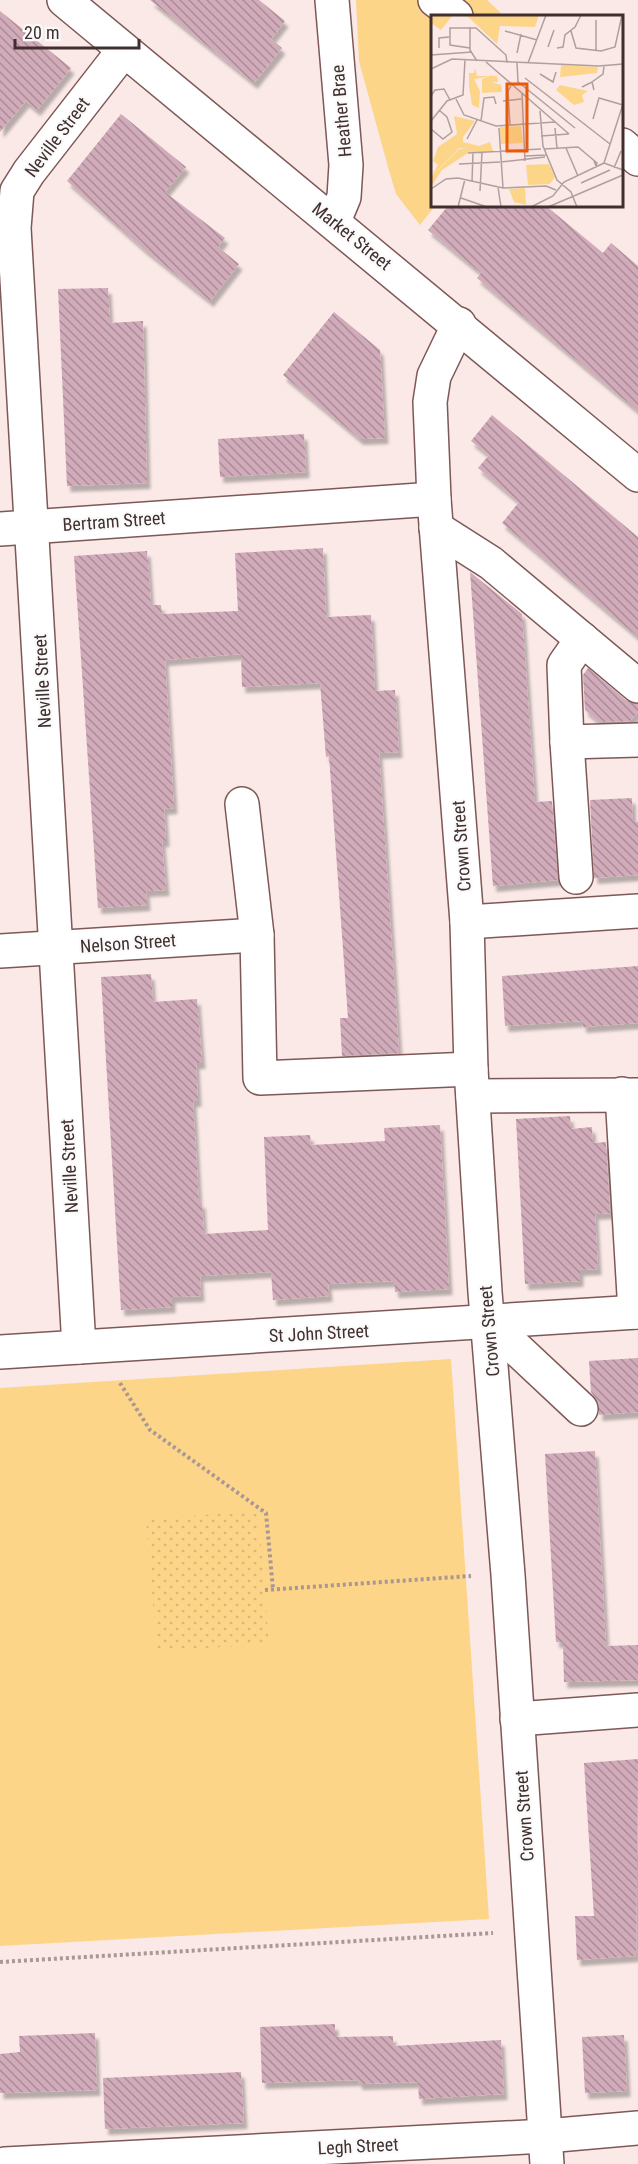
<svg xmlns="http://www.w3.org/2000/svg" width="638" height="2164" font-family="'Roboto Condensed',sans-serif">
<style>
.grass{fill:#fdd589}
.park{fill:url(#park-dots)}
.building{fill:url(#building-back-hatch);filter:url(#shadow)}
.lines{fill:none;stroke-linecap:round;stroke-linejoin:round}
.minor-casing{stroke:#7d5856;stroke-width:36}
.path{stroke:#a89795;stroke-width:4;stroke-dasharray:3 3;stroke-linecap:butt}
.minor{stroke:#fff;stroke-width:33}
.labels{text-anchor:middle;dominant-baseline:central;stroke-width:4.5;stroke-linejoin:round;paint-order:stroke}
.street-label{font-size:18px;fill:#402f2e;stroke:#fafafa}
.inset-road{fill:none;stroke:#b09f9d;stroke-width:1.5}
.view{fill:#e8590c;fill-opacity:0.15;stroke:#e8590c;stroke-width:3}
.inset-edge{fill:none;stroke:#402f2e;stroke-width:3}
</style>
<defs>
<pattern id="park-dots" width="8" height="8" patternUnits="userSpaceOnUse" patternTransform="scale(1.5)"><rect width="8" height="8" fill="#fdd589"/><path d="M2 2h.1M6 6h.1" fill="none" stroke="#dab777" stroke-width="1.8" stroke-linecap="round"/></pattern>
<pattern id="building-back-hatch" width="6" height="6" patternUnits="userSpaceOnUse" patternTransform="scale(1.5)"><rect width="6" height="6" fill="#d1abb9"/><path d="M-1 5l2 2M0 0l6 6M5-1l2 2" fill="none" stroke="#ab8c97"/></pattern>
<filter id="shadow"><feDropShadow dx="3.5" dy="6" stdDeviation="1.5" flood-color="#0004"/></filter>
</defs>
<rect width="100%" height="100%" fill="#fae9e7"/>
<!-- grass -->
<g class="grass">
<path d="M356,0H487L504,16H432V206H435L420,225L396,194L388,167L359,61Z"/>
<path d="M451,1359L489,1919L0,1946V1388Z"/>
</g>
<!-- park -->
<path class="park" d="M258,1511L269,1644L157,1651L146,1519Z"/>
<!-- building -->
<g class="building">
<path d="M150,0H259L285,21L271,39L282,48L254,83Z"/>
<path d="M0,11L71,68L37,110L26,101L0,132Z"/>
<path d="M121,114L186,167L165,192L225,238L218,247L239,264L210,301L144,249L67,181Z"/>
<path d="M448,206H546L603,253L611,243L638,266V411L477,278L481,273L428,230Z"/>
<path d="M108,288L110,323L143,321L147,483L67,486L58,289Z"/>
<path d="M334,312L380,350L385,438L360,439L283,375Z"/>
<path d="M492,415L638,537V637L502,523L519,502L478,468L489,455L471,441Z"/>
<path d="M304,434L306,472L220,477L218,439Z"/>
<path d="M323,548L326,617L371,615L375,691L395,690L399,752L379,753L399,1053L342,1056L340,1018H348L329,756L326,757L320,683L242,687L241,654L165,660L174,808L164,809L166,841H162L166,890L146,891L147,905L98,908L74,556L147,551L151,605H161L162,614L238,611L235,553Z"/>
<path d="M470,572L522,614L535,802L552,801L558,880L493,886Z"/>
<path d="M588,668L626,700L638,704V712L630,721L599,722L585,710L583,675Z"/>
<path d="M632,798L633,822H638V875L594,878L590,800Z"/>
<path d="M638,966V1023L583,1027L582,1021L505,1026L502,976Z"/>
<path d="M151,974L153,1002L197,999L202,1063H196L198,1101H193L199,1203L202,1202L204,1234L268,1230L264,1137L310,1135L311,1145L385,1141L384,1128L440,1125L449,1289L395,1292L394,1281L328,1284L329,1296L273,1300L271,1272L200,1276L201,1296L172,1297V1307L121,1310L101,977Z"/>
<path d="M570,1116L571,1129L592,1127L593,1143L606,1142L610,1213L595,1214L598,1269L580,1270V1281L525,1284L516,1119Z"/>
<path d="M638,1358V1412L599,1415V1403L591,1392L589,1361Z"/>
<path d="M595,1451L606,1646L638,1645V1680L564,1682L563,1642H556L545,1454Z"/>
<path d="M638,1759L636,1956L577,1960L575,1916H594L584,1763Z"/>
<path d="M335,2024V2037L393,2036V2046L501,2040L504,2094L419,2099L418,2082L359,2084L358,2080L262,2083L260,2027Z"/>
<path d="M95,2033L97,2090L0,2093V2054L20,2052L19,2036Z"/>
<path d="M624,2035L627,2091L585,2093L582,2037Z"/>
<path d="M241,2072L244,2123L105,2129L103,2078Z"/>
</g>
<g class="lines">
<defs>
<g id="minor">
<path d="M64,0L638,475"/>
<path d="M332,0L346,165L344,197L334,221"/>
<path d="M435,0L456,16"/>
<path d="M622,145L638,159"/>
<path d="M459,324L434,376L430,402L434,499L467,922L471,1069L485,1292L508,1575L547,2164"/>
<path d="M436,528L491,563L638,686"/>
<path d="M0,529L434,499"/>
<path d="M582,639L564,665L567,742L638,740"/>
<path d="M567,742L576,877"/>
<path d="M242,804L257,935L260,1078L471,1069"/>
<path d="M467,922L638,911"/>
<path d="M0,951L257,935"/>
<path d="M622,1094L635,1312"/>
<path d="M473,1096L638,1095"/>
<path d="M488,1322L581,1409"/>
<path d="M79,1347L14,228L17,191L29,172L124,50"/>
<path d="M0,1352L638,1312"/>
<path d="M517,1719L638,1710"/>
<path d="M5,2164L546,2136L638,2128"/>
</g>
</defs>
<!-- minor casing -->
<use href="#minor" class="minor-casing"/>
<!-- path -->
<g class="path">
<path d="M120,1383L150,1430L266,1513L273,1589"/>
<path d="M265,1590L471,1576"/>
<path d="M0,1962L493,1933"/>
</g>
<!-- minor -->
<use href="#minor" class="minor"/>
</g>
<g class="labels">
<!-- street labels -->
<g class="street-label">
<text transform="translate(341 111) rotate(-95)">Heather Brae</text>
<text transform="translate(57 137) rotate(-53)">Neville Street</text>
<text transform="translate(352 236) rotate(39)">Market Street</text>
<text transform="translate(114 521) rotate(-4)">Bertram Street</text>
<text transform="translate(42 681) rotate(-93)">Neville Street</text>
<text transform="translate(461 846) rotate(-94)">Crown Street</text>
<text transform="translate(128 943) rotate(-4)">Nelson Street</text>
<text transform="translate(69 1166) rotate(-93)">Neville Street</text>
<text transform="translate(489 1331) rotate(-95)">Crown Street</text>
<text transform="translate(319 1333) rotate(-3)">St John Street</text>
<text transform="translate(524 1816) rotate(-94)">Crown Street</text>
<text transform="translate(358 2146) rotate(-3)">Legh Street</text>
</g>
</g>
<!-- overview -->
<g transform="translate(431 15)">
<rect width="192" height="192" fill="#fae9e7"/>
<path d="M129,70L157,76L151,80L153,87L143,90L125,75ZM23,101L44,106L32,122V127L48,131L59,127L62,136L37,138V134L28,133L0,162L7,150L2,146L7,132L26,119ZM90,111L92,128L70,129L69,112ZM94,173L95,190L83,187L78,174Z" fill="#fdd589"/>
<path d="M130,50L167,52L166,58L129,62ZM44,53L46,61H66L67,67H61V61L43,64L49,76L48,93L41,90L38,72V58H43ZM28,134H37V138L11,155L0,172V162Z" fill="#fdd589"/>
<path d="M0,0H22L10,15L0,8ZM35,0H108L104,12L69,11L66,29ZM118,149L124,162L119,169L97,170L95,150Z" fill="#fdd589"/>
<path d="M61,60V67L70,70L71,77L51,78V64Z" fill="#fdd589"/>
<path class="inset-road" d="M39,12V35L46,46M74,16L106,25M140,16L145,33L170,36L184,32L191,0M117,32L123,15M8,33V23L18,22M39,33L19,30V13H45L75,40L76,48M126,33L132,32L134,20L144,12L150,0M165,35V5M86,38L90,19M0,40L41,37M55,47L138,119M86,48L87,67M97,48L115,0M0,54L21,44L168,51L192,49M109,59L122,67L125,57M94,63L179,129M86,66L144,113M161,67L172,59L173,51M151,72L161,67L163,75M91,79L94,146M0,81L4,75L13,74L19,85M25,84L33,100L65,111L124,107M72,86L90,84M109,96L112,131L126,165L140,177L146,192M162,104L168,83L192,90M0,106L16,86L32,80L34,45M50,106L53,83L63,82L65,89M79,110L77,76L80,71M68,113L72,173M124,113L126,133M0,114L12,124L21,117L16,102L8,95M110,121L138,119M36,124L46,105M135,133L147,161M113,134L147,132L166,148L165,151L163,146M37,138L110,134M94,141L115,140M70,147L114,142M173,148L192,89M173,148L192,155M28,149L69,147M183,153L190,136M41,166L42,138M150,168L179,155M67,172L70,192M0,174L15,164L27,163L72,173L115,171L125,175M49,176L51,137M30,183L56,192M27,192L34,164M100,192L122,181L133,167L173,148M117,192L192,160"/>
<path class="view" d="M76,69H96V136H76Z"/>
<rect width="192" height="192" class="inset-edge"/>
</g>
<!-- scale -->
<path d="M15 39v9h124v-9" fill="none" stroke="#402f2e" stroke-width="3"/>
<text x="24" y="39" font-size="18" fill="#402f2e" stroke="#fafafa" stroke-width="4.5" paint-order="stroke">20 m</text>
</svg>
